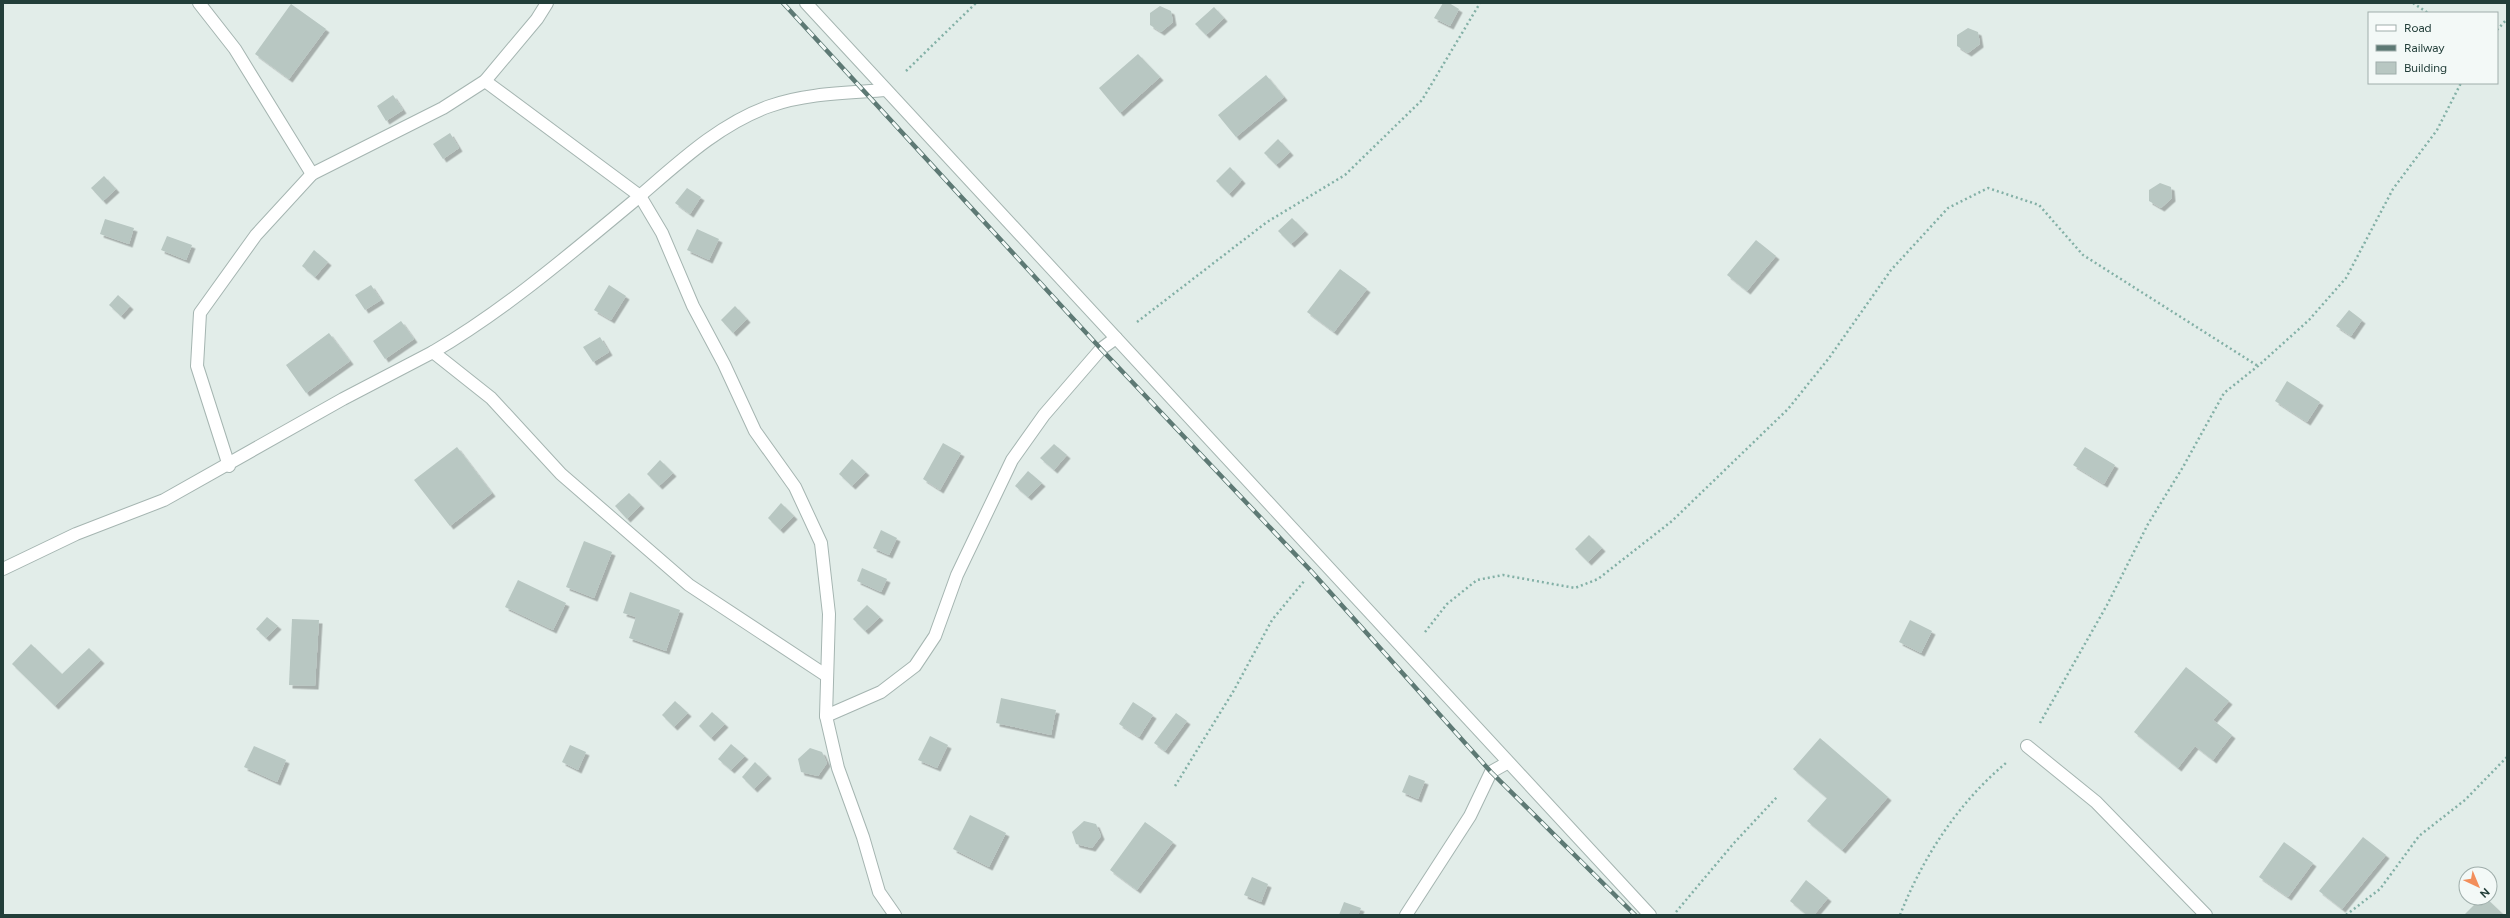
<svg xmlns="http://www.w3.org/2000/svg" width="2510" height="918" font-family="Figtree,sans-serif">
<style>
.building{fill:#b8c7c2;filter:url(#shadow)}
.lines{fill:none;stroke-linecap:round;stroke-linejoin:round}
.minor-casing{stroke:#a5b5b1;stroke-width:14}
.path{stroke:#83b0a6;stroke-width:2.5;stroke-dasharray:2 3;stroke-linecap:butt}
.minor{stroke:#fff;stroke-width:12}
.rail-casing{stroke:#5d7974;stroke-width:4.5}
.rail{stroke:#f3f9f7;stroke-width:3;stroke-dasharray:9;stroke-linecap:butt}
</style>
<defs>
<filter id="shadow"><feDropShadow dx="3.5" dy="3.5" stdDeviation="0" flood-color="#0004"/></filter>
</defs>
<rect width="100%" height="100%" fill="#e2ede9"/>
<!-- building -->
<g class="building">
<path d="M1443,3H1449L1459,9L1450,26L1434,18Z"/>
<path d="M291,4L326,29L289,79L255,54Z"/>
<path d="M1160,6L1171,11L1173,22L1161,32L1150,25V13Z"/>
<path d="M1214,7L1224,18L1206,35L1195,24Z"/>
<path d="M1968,28L1978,32L1980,44L1968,53L1957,46V35Z"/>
<path d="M1138,54L1160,77L1120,113L1099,88Z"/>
<path d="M1266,75L1284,97L1236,137L1218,115Z"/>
<path d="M393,95L403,110L386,121L377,106Z"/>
<path d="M450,133L459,148L443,159L433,144Z"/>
<path d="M1278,139L1290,152L1276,165L1264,153Z"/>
<path d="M1230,167L1242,180L1229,194L1216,181Z"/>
<path d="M104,176L116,189L103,201L91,188Z"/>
<path d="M2160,183L2171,187L2172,198L2161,208L2149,201V190Z"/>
<path d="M687,188L701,197L690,214L675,203Z"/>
<path d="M1292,218L1305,231L1291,244L1278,231Z"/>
<path d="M105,219L134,228L129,244L100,234Z"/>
<path d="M697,229L719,239L709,260L687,250Z"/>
<path d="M167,236L192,245L186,260L161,250Z"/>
<path d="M1756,240L1776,256L1747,291L1727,275Z"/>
<path d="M314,250L328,262L315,277L302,266Z"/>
<path d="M1340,269L1367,289L1334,332L1307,312Z"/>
<path d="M371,285L381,300L365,310L355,295Z"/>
<path d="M609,285L626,296L611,320L594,310Z"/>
<path d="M118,295L130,306L121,316L109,305Z"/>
<path d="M735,306L747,319L733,333L721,320Z"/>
<path d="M2349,310L2362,320L2351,336L2336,326Z"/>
<path d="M401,321L414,339L385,359L373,341Z"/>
<path d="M329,333L350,361L306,393L286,365Z"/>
<path d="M600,337L609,352L593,362L583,347Z"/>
<path d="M2287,381L2320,402L2307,422L2275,401Z"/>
<path d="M943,443L961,453L940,490L923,479Z"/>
<path d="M1054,444L1067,455L1054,470L1040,458Z"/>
<path d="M457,447L492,493L450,526L414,480Z"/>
<path d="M2085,447L2115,465L2104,484L2073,465Z"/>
<path d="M852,459L866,472L852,486L839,474Z"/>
<path d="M660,460L673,473L659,486L647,474Z"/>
<path d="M1028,471L1042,483L1028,497L1015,486Z"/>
<path d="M629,493L641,505L627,519L615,506Z"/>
<path d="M781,503L794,516L780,530L768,518Z"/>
<path d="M881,530L897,538L889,555L873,548Z"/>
<path d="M1589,535L1602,548L1588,562L1575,549Z"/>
<path d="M584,541L612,552L594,598L566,587Z"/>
<path d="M862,568L887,579L881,592L857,581Z"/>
<path d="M518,580L566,603L553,630L505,607Z"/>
<path d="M630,592L680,610L666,651L629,638L636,617L623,613Z"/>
<path d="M867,605L880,617L865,631L853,619Z"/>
<path d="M267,617L278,626L266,638L256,629Z"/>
<path d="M292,619L319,620L315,686L289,685Z"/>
<path d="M1910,620L1932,631L1921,653L1899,642Z"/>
<path d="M31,644L62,674L89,648L101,660L55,706L12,664Z"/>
<path d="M2186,667L2229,701L2213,720L2232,735L2213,760L2195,746L2178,768L2134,732Z"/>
<path d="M1001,698L1056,710L1051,735L996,723Z"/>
<path d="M675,701L688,713L674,727L662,715Z"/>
<path d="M1133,702L1153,715L1139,737L1119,724Z"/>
<path d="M712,712L725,724L711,738L699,726Z"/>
<path d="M1176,713L1187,721L1165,751L1154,743Z"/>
<path d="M930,736L948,745L937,768L918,760Z"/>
<path d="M1820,738L1888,797L1842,850L1807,821L1827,798L1793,769Z"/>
<path d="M731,744L745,756L731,770L718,759Z"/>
<path d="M570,745L586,752L578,770L562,762Z"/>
<path d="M254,746L286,760L277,782L244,767Z"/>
<path d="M810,748L822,752L827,763L818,776L801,772L798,759Z"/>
<path d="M755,762L768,775L754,789L742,777Z"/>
<path d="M1409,775L1425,781L1418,799L1402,792Z"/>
<path d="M970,815L1006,833L989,867L953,849Z"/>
<path d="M1084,821L1096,824L1101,836L1092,848L1076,844L1072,832Z"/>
<path d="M1145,822L1173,842L1137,890L1110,870Z"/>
<path d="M2363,837L2386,855L2342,909L2319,891Z"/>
<path d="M2284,842L2313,863L2288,897L2259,877Z"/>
<path d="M1252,877L1268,884L1261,902L1244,895Z"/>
<path d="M1806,880L1828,898L1814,915H1807L1790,901Z"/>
<path d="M2481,898H2486L2504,915H2464Z"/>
<path d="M1344,902L1361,908L1358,915H1339Z"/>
</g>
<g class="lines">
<defs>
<g id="minor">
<path d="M199,3L235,49L312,174"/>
<path d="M806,3L1650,915"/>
<path d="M485,81L640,196L662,233L693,306L724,364L755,431L795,487L821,543L829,614L826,716L838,768L863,837L879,892L895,915"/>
<path d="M433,352C505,310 570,254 634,201C675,166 718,124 770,106C806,93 848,93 886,90"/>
<path d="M229,466L197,366L200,313L256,235L312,174L443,108L485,81L537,19L547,3"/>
<path d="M3,569L76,534L164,500L343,399L433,352L491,398L561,474L689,585L827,676"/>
<path d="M826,716L881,692L915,666L935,636L957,575L1012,460L1044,415L1101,349L1116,338"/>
<path d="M2027,746L2096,802L2206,915"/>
<path d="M1406,915L1470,816L1491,772L1507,763"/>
</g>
</defs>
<!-- minor casing -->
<use href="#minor" class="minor-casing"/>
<!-- path -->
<g class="path">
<path d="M2413,3L2428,13"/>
<path d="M2497,30L2507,19"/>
<path d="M906,71L976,3"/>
<path d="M1137,322L1267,222L1345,175L1422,100L1480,3"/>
<path d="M1425,632L1447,604L1477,580L1503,575L1575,588L1598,579L1672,521L1788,409L1829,358L1891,270L1948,208L1988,188L2039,205L2083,255L2258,366"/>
<path d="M2040,723L2107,605L2148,524L2183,467L2224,393L2258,366L2309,320L2346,278L2393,189L2437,130L2461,83"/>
<path d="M1175,786L1233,692L1272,620L1305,580"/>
<path d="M1676,912L1734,843L1777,797"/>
<path d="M1900,915C1923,857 1958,803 2006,763"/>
<path d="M2346,915L2380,889L2419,836L2465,800L2507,757"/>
</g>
<!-- minor -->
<use href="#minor" class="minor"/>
<defs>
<path id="rail" d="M783,3L1101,349L1312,572L1491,772L1635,915"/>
</defs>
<!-- rail casing -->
<use href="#rail" class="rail-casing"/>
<!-- rail -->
<use href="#rail" class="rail"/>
</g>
<!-- border -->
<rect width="2510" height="918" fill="none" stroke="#223e39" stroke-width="8"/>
<!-- legend -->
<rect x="2368" y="12" width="130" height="72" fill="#f3f9f7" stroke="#9faeab"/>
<rect x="2376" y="25" width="20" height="6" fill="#ffffff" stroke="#9faeab"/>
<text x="2404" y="32" font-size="12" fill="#223e39">Road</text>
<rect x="2376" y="45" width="20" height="6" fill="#5d7974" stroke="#9faeab"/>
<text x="2404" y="52" font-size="12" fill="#223e39">Railway</text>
<rect x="2376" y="62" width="20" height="12" fill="#b8c7c2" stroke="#9faeab"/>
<text x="2404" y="72" font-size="12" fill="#223e39">Building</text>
<!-- north arrow -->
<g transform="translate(2478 886) rotate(136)"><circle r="19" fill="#f3f9f7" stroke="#9faeab"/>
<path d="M0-3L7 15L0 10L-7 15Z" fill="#f28e5b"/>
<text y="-6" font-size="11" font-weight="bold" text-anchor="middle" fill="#223e39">N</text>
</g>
</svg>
